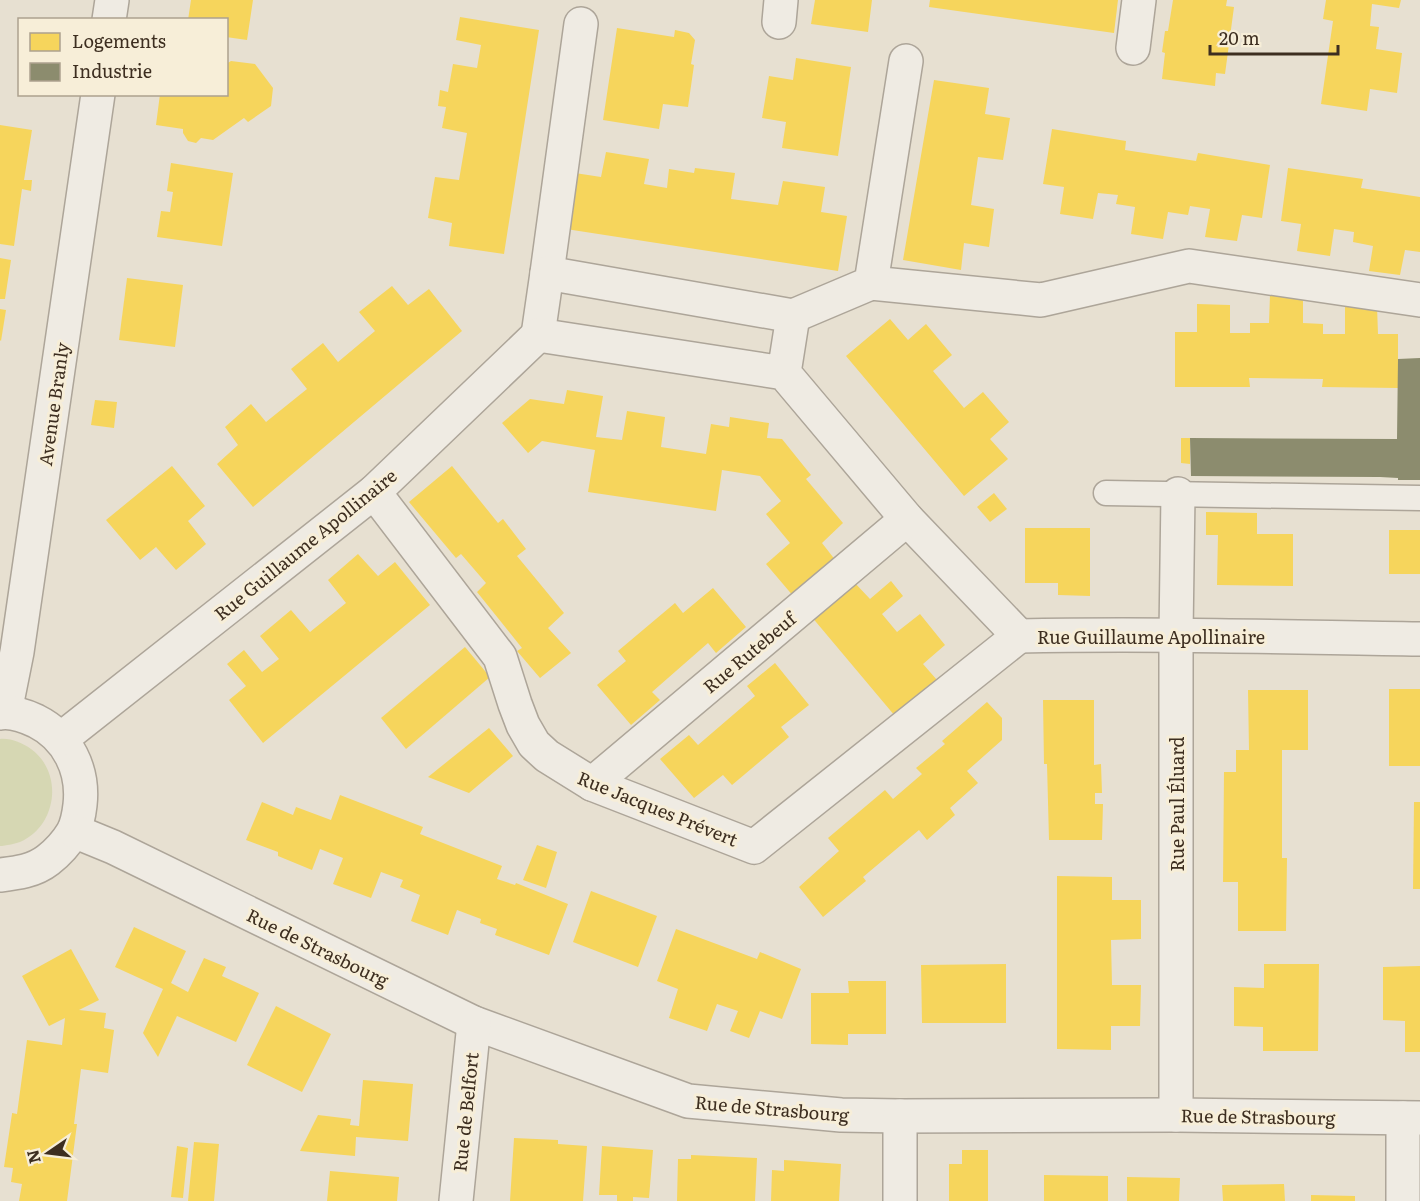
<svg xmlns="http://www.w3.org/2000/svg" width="1420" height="1201" font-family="Literata,serif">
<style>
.green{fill:#d6d7b3}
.homes{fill:#f6d55c}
.industry{fill:#8c8c6e}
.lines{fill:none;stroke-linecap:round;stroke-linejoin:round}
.lane-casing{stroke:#ada599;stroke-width:27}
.street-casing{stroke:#ada599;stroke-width:36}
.lane{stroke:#efebe3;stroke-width:24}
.street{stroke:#efebe3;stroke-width:33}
.labels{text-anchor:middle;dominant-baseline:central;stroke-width:6;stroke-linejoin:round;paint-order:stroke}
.street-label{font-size:18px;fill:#3d2e20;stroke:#f7eed8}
</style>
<rect width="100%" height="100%" fill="#e7e0d1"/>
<!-- green -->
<path class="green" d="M0,739C11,738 22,743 31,749C64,773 57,826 20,842C15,844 7,845 2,846H0Z"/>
<!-- homes -->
<g class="homes">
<path d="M191,0H253L247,40L226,37V20H188Z"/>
<path d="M815,0H872L868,32L811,24Z"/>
<path d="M930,0H1118L1114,33L929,7Z"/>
<path d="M1173,0H1227L1226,6L1234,7L1225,74L1216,73L1215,86L1162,79L1165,53L1162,52L1165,31H1168Z"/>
<path d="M1326,0H1401L1399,8L1372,4L1370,26L1379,27L1376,49L1402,53L1397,93L1370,89L1367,111L1321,104L1333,21L1323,19Z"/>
<path d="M460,17L539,30L504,254L449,246L452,223L428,218L435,177L459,180L467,133L442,128L446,107L438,106L440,90L448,92L453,64L477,68L481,45L456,40Z"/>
<path d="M617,28L674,37L675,30L689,33L695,40L691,64L694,65L688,107L663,104L659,129L603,120Z"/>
<path d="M796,58L851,67L838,156L782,148L786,122L762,118L769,76L793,80Z"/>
<path d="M231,61L255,64L273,88L271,106L248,122L244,118L213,140L201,138L196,143L188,141L183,133V129L156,125L160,94H226V64Z"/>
<path d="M934,80L989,88L985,114L1010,118L1003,160L978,157L971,205L994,209L989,247L964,243L961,270L903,260Z"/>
<path d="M0,125L32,130L24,180H32L31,191L22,189L14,246L0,244Z"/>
<path d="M1052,129L1126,141L1125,150L1196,161L1198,153L1270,165L1262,218L1242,215L1237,241L1205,237L1210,209L1190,206L1188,215L1168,212L1163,239L1131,234L1135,207L1116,204L1118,195L1098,193L1093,219L1060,214L1064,187L1043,184Z"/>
<path d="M606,152L649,159L644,184L667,188L669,169L694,173L695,168L735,173L731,199L778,205L783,181L825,187L821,212L847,216L838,271L566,229L575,173L601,177Z"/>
<path d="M171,163L233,173L222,246L157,237L161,211L170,212L173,192L167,191Z"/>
<path d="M1288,168L1363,179L1361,188L1420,197V252L1405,250L1400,275L1369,271L1373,246L1353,242L1354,232L1334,229L1330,256L1297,251L1301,224L1281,221Z"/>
<path d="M0,258L11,260L5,299H0Z"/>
<path d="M127,278L183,285L175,347L119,340Z"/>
<path d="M392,286L408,305L429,289L462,331L253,507L217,464L238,445L225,427L251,404L266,422L307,389L291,369L323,343L338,362L375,331L359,312Z"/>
<path d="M1270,295L1303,296V323L1323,324V334H1345V306H1377L1378,334H1398V388L1322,387L1323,379L1249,378L1250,387H1175V332H1197V304L1230,305V333H1250V323H1269Z"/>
<path d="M0,309L6,310L1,341L0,340Z"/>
<path d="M890,319L908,340L926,324L952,355L933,371L964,408L983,392L1009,422L990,439L1008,459L964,496L846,356Z"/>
<path d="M567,390L603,396L596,437L622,440L627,411L665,417L661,447L706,454L711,424L729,427L730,417L769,423L767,438L782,439L811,475L806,479L843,523L822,543L836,561L794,597L766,564L790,543L766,514L781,501L760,476L722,470L716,511L588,492L595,450L542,441L528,453L502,423L530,399L564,404Z"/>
<path d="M95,400L117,402L114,428L91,425Z"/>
<path d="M1181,438H1190V464L1181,463Z"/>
<path d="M172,466L205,506L188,521L206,544L176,570L156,547L140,560L106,520Z"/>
<path d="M452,466L498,523L503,519L526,549L517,556L564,613L548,628L571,653L540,678L517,651L522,648L477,592L486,583L461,554L456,558L409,502Z"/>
<path d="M994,493L1007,509L990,522L977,507Z"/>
<path d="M1206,512L1257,513V534H1293V586L1217,585L1218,535H1206Z"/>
<path d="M1025,528H1090V596L1058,595V583H1025Z"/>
<rect x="1389" y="530" width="31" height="44"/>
<path d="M358,554L378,576L395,562L430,605L263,743L229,700L246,686L227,664L244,650L262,672L279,659L260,636L291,610L310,632L346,603L328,580Z"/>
<path d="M853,581L870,599L891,581L903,596L882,614L897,632L920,614L945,645L923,664L937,680L895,716L811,616Z"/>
<path d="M713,588L746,627L716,653L708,643L652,692L660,700L631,725L597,685L626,661L618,651L675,603L683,613Z"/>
<path d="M465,647L490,677L406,749L381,718Z"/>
<path d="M775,663L809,705L781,727L789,737L732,785L723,775L694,798L660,759L689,735L698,745L755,696L747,686Z"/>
<rect x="1389" y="689" width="31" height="77"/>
<path d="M1248,690H1308V750H1282V858H1287L1286,931H1238V882H1223L1224,772H1236V750H1249Z"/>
<path d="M1043,700H1094V765L1101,764L1102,793H1095V804H1103L1102,840H1049L1047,764H1044Z"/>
<path d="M987,702L1002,718V740L967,771L978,783L950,808L955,815L927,840L919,830L863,877L866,881L823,917L799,887L839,851L828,838L885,790L893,799L922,774L916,768L945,744L942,741Z"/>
<path d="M489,728L513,756L469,793L428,777Z"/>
<path d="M340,795L423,827L420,834L502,866L497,879L515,885L516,883L568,904L549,955L495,935L497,929L480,923L481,919L457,910L448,935L411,921L420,895L400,887L403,880L381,872L371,898L333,884L343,858L320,849L312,870L278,856V852L246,840L262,802L293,815L296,807L331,820Z"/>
<path d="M1414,802H1420V889H1413Z"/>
<path d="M537,845L557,852L546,888L523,880Z"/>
<path d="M1057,876L1112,877V900H1141V939L1111,940L1112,985H1141L1140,1026H1111V1050L1057,1049Z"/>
<path d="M591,891L657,916L638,967L573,942Z"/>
<path d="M134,927L186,951L171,983L188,992L204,958L226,967L222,976L259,993L236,1042L177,1016L158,1057L143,1033L163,989L115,967Z"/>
<path d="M676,929L757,959L760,952L801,969L782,1019L760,1011L749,1038L730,1031L738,1011L717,1004L707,1031L669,1018L678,989L657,981Z"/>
<path d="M71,949L99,1000L79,1010L106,1013L104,1028L114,1030L108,1073L81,1069L74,1124H77L67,1201H19L22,1184L11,1182L13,1168L4,1167L12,1114V1113L17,1114L27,1040L62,1045L65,1018L49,1026L22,976Z"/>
<path d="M1006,964V1023H922L921,965Z"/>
<path d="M1264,964H1319L1318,1051H1263V1027L1234,1026V987L1264,988Z"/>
<path d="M1420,966V1052H1405V1021L1383,1020V967Z"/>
<path d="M848,981H886V1034H848V1045L811,1044V993H849Z"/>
<path d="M276,1006L331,1034L302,1092L247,1065Z"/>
<path d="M363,1080L413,1084L408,1141L356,1137L355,1156L300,1151L318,1115L351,1119L350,1125L359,1126Z"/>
<path d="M514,1138L558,1140V1144L587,1146L583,1201H510Z"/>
<path d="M194,1142L219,1144L214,1201H188Z"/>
<path d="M177,1146L188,1148L183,1198L171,1197Z"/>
<path d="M602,1146L653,1150L649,1198L633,1197V1201H617V1195H599Z"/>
<path d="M962,1150H988V1201H949V1164H962Z"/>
<path d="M691,1155L757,1158L755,1201H677L678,1159H691Z"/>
<path d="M784,1160L841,1164L839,1201H771L772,1170L784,1171Z"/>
<path d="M330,1171L399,1177L397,1201H327Z"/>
<path d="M1044,1175L1108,1176V1201H1044Z"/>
<path d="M1127,1177L1180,1178L1179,1201H1127Z"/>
<path d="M1284,1184L1285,1201H1223L1222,1185Z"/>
<path d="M1311,1195L1355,1196V1201H1311Z"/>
</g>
<!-- industry -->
<path class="industry" d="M1420,358V480H1398V478L1380,477L1191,476L1190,438L1397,439L1398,359Z"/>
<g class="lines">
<defs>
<path id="lane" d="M1106,493L1420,498"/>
<g id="street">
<path d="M109,20L112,0"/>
<path d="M779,22L781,0"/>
<path d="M1133,48L1139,0"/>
<path d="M547,273L581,24"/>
<path d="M871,283L1041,300L1189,266L1420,300"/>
<path d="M793,316L871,283L906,61"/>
<path d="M784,373L793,316L547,273L538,335L784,373L907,519L1019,636C1152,633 1286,637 1420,639"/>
<path d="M374,492L500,657L515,704L523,725L534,744L547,756L592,784L754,847L1019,636"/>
<path d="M5,712L17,652L98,94"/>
<path d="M0,713C12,711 25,716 36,721C68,737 84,770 80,805C79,814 77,824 73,832C67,842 57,853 48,860C34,871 17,873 0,875"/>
<path d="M61,739L374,492L538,335"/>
<path d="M592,784L907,519"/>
<path d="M74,831L113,847L474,1023L688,1101L841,1115L900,1116L1176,1115L1420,1118"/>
<path d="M1176,1115V634L1178,494"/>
<path d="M1403,1118V1201"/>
<path d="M456,1201L474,1023"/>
<path d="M900,1201V1116"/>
</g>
</defs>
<!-- lane casing -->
<use href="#lane" class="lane-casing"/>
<!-- street casing -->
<use href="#street" class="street-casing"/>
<!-- lane -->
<use href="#lane" class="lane"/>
<!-- street -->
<use href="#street" class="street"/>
</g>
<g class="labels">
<!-- street labels -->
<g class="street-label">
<text transform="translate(53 404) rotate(-82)">Avenue Branly</text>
<text transform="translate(305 544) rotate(-39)">Rue Guillaume Apollinaire</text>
<text x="1151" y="636">Rue Guillaume Apollinaire</text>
<text transform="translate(749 652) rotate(-40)">Rue Rutebeuf</text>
<text transform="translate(1176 804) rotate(-90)">Rue Paul Éluard</text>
<text transform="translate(658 808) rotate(22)">Rue Jacques Prévert</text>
<text transform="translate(318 947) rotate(26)">Rue de Strasbourg</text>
<text transform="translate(772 1108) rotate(5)">Rue de Strasbourg</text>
<text transform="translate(465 1112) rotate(-84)">Rue de Belfort</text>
<text transform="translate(1258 1116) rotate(1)">Rue de Strasbourg</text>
</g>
</g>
<!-- legend -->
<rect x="18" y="18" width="210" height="78" fill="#f7eed8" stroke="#ada18e" stroke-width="1.5"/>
<rect x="30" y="33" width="30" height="18" fill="#f6d55c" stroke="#ada18e" stroke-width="1.5"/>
<text x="72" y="48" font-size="18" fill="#3d2e20">Logements</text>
<rect x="30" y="63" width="30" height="18" fill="#8c8c6e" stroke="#ada18e" stroke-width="1.5"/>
<text x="72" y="78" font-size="18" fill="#3d2e20">Industrie</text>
<!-- north arrow -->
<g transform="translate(48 1153) rotate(256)" stroke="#f7eed8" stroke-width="4.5" paint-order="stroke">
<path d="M0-4.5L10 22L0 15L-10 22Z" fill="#3d2e20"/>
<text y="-9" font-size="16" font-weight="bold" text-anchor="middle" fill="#3d2e20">N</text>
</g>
<!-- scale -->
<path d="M1210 45v9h128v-9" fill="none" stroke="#3d2e20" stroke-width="3"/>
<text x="1219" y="45" font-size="18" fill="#3d2e20" stroke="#f7eed8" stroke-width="4.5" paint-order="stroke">20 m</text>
</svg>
